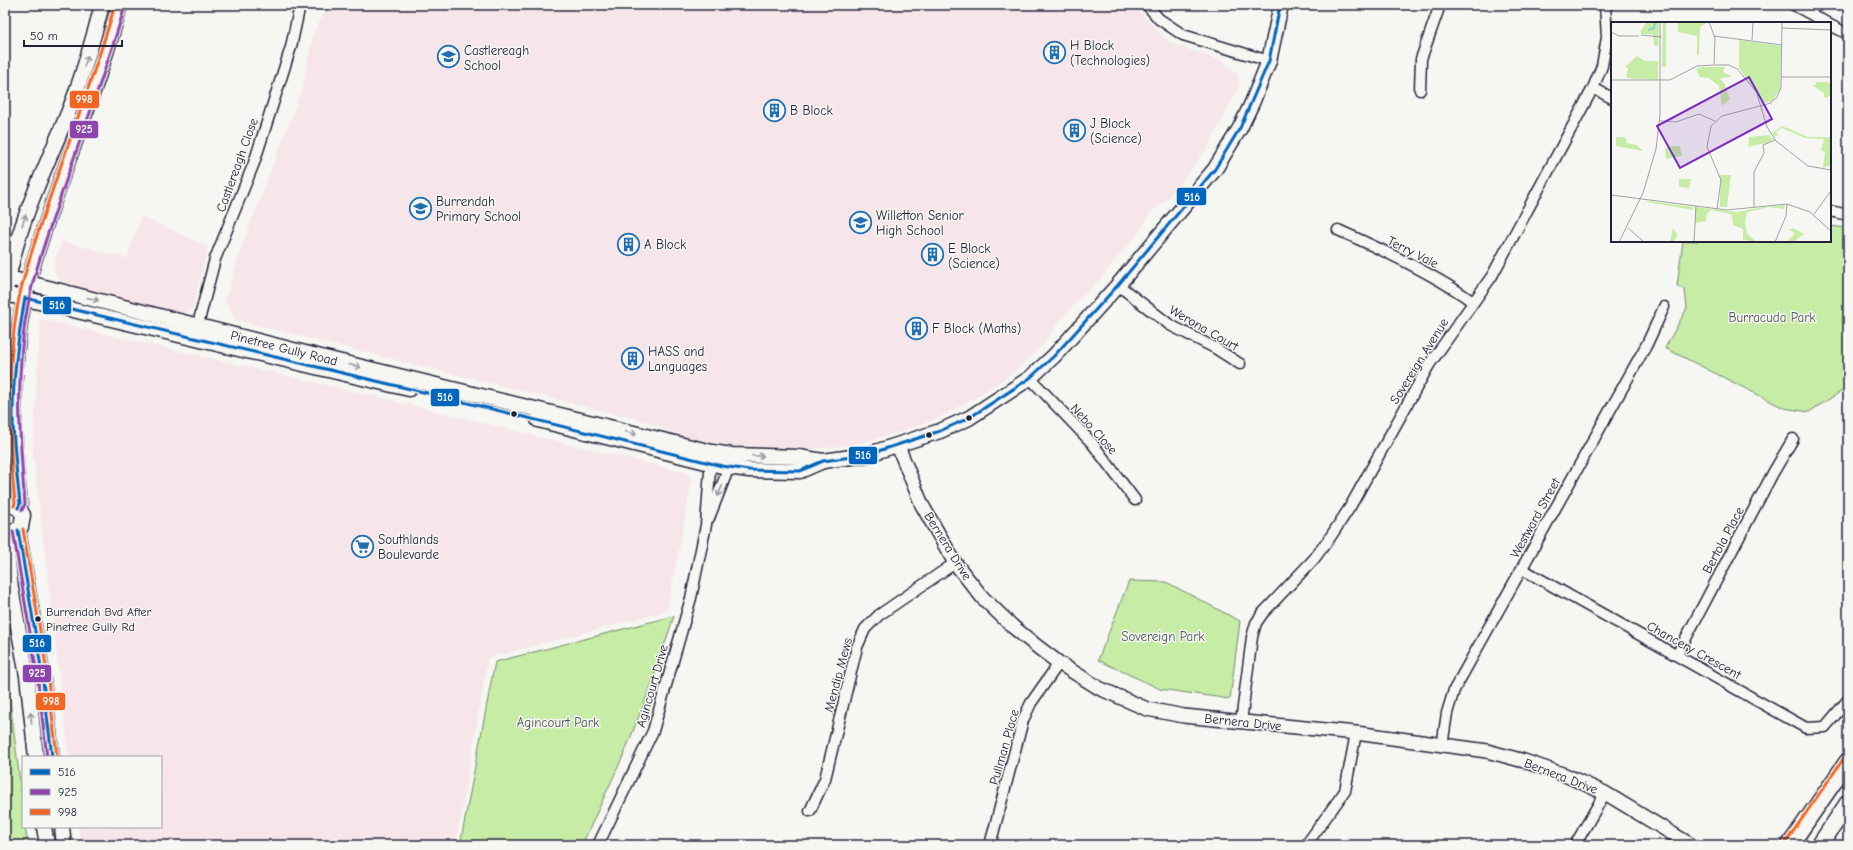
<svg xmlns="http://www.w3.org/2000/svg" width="1853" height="850" font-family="'Comic Neue',sans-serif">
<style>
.built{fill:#f7e6e9}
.green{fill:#c6eca6;stroke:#748770}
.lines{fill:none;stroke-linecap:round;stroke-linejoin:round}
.minor-casing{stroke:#22223b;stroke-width:13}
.tertiary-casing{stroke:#22223b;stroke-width:16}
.secondary-casing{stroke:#22223b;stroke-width:17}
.primary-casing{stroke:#22223b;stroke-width:19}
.minor{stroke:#f6f6f2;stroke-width:10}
.tertiary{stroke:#f6f6f2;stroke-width:13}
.secondary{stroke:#f6f6f2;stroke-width:14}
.primary{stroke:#f6f6f2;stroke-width:16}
.bus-1-casing{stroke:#f6f6f2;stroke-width:6}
.bus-2-casing{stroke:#f6f6f2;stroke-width:6}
.bus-3-casing{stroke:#f6f6f2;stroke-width:6}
.bus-1{stroke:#0065bd;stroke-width:3}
.bus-2{stroke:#8e44ad;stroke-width:3}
.bus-3{stroke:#f26522;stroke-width:3}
.oneway{stroke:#9797a0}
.bus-dot{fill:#22223b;stroke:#f6f6f2;stroke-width:1.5}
.labels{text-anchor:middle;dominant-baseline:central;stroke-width:3;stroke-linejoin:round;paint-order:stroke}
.bus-label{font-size:12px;fill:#22223b;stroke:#f6f6f2;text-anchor:start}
.poi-label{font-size:13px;fill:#22223b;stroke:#f6f6f2;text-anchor:start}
.street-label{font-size:13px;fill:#22223b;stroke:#f6f6f2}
.park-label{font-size:13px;fill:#4b5456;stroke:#f6f6f2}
.inset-river{fill:none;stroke:#81d2d8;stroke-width:2}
.inset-road{fill:none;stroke:#a1a1a9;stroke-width:1}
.view{fill:#7b2cbf;fill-opacity:0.15;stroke:#7b2cbf;stroke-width:2}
.inset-edge{fill:none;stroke:#22223b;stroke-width:2}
.line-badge{stroke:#f6f6f2;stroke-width:1.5}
.badge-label{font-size:11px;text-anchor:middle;font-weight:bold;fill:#fff}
</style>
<rect width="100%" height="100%" fill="#f6f6f2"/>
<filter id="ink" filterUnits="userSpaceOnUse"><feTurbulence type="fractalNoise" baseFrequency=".025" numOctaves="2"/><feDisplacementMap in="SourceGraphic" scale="8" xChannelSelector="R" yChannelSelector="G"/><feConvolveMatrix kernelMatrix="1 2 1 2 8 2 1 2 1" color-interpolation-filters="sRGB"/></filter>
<g filter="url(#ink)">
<!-- built -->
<g class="built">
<path d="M329,5H1133L1170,43L1225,62L1237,74L1239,88L1209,145L1193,167L1168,198L1149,214L1141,230L1091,289L1078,300L1057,325L1042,346L1011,374L975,398L939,418L900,432L860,443L834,447L806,450H761L687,438L647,422L235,320L225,302L245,238L303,87L313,34Z"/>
<path d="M141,216L208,247L193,308L180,315L62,284L53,270L61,241L127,258Z"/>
<path d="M40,319L370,395L687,473L692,480L667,611L488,658L456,845H81L78,827H161V757H69L33,455Z"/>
</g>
<!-- green -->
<g class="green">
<path d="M1830,226L1848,228V387L1809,412L1784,408L1665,348L1687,308L1685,290L1677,286L1683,241H1830Z"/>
<path d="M1129,581L1166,582L1240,621L1230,699L1160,689L1098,660Z"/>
<path d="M674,616L652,683L624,754L582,845H460L495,662Z"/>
<path d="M5,659L23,807V827H25L28,845H5Z"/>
</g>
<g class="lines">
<defs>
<g id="minor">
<path d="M1147,5L1159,19L1183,35L1269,61"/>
<path d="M1794,5L1827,23"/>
<path d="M1830,25L1848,34"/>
<path d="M1593,88L1612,98"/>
<path d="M1420,90L1421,59L1440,5"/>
<path d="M1830,211L1848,215"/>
<path d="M1338,230C1381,249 1435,274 1473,302"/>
<path d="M1118,285L1170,325L1215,348L1240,364"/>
<path d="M196,332L215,259L254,163L291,47L300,5"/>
<path d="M1030,378L1092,443L1135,500"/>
<path d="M709,518L731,462"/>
<path d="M1522,569L1806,728L1825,727L1848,700"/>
<path d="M1677,655L1773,473L1793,439"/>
<path d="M1241,722L1252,637L1256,623L1263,613L1314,559L1331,536L1350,507L1429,365L1492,276L1593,88L1602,66L1607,37L1605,5"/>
<path d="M1442,746L1447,713L1454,690L1647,344L1664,307"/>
<path d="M810,811L825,779L857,647L865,629L879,615L955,563"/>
<path d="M598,845L653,731L691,598L706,525L711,457"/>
<path d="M990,845L1023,720L1031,703L1059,663"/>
<path d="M1306,845L1345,791L1356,733"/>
<path d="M1575,845L1605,793"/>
</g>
<path id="tertiary" d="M898,446L922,505L955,563L982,597L1012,626L1039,648L1059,663L1099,688L1147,709L1184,716L1356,733L1487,751L1524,761L1565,775L1605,793L1691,845"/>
<g id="secondary">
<path d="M5,277L329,359L712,452L732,455L799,457L823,461L866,455L940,431L969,418L1030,378L1054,356L1118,285L1215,169L1240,128L1252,103L1269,61L1281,5"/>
<path d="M7,286C18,219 50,160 74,98C85,67 94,36 102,5"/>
<path d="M5,294L409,389"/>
<path d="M538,420L722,466L749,470L800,471L823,461"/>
<path d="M5,506C13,504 19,507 23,515L21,527L11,533"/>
<path d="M18,508L20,504C12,435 11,366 24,299C33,258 48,219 61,180C82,122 104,65 120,5"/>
<path d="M18,530L42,673L52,757"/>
<path d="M5,537L11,588L27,676L36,757"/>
<path d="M44,827L47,845"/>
<path d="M62,827L64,845"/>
</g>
<g id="primary">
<path d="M1790,845L1848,761"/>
<path d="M1820,845L1848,803"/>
</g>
</defs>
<!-- minor casing -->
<use href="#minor" class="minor-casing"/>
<!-- tertiary casing -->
<use href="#tertiary" class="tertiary-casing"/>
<!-- secondary casing -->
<use href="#secondary" class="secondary-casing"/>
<!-- primary casing -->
<use href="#primary" class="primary-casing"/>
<!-- minor -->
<use href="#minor" class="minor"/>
<!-- tertiary -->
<use href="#tertiary" class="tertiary"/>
<!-- secondary -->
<use href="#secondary" class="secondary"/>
<!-- primary -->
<use href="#primary" class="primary"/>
<defs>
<g id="bus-1">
<path d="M18,508L20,504C17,475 13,445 13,416C13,376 18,337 25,298L423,392L722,466L749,470L800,471L823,461L866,455L940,431L969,418L1030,378L1054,356L1118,285L1215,169L1240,128L1269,61L1279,10L1278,5"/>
<path d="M18,530L42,673L52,757"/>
</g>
<g id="bus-2">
<path d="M22,510L25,504C19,436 15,367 29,299C36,266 48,233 59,201C81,136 106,72 125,6"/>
<path d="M13,531L37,674L47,757"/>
</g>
<g id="bus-3">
<path d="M14,506L15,503C8,435 6,366 19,298C26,265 38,232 49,200C71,135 96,71 115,5"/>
<path d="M23,529L47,672L57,756"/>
<path d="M1786,842L1844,758"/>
</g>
</defs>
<!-- bus-1 casing -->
<use href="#bus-1" class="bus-1-casing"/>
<!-- bus-2 casing -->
<use href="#bus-2" class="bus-2-casing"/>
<!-- bus-3 casing -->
<use href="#bus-3" class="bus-3-casing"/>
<!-- bus-1 -->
<use href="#bus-1" class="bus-1"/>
<!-- bus-2 -->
<use href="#bus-2" class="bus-2"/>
<!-- bus-3 -->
<use href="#bus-3" class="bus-3"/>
</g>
<!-- one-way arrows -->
<defs><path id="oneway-shaft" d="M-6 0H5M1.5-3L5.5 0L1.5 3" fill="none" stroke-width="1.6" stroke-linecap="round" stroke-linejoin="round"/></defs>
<g class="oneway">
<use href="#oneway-shaft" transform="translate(86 61) rotate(-71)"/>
<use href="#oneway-shaft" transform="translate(24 220) rotate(-71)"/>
<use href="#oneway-shaft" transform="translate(93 299) rotate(15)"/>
<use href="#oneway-shaft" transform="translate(355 366) rotate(14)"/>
<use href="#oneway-shaft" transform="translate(631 433) rotate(14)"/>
<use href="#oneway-shaft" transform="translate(758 456) rotate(2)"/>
<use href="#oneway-shaft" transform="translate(720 491) rotate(112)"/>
<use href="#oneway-shaft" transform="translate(31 718) rotate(-96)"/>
</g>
</g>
<!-- icons -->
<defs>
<symbol id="building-ring" viewBox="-11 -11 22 22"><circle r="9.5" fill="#f6f6f2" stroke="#1f6fb2" stroke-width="1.5"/><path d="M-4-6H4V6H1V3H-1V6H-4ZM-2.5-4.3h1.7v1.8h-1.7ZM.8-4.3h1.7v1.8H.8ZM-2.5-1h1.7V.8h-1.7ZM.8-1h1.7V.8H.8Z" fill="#1f6fb2"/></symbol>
<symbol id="school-ring" viewBox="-11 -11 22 22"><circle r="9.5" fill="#f6f6f2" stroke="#1f6fb2" stroke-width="1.5"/><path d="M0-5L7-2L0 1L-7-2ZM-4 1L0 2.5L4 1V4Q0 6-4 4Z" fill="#1f6fb2"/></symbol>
<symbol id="supermarket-ring" viewBox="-11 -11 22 22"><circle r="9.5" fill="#f6f6f2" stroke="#1f6fb2" stroke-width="1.5"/><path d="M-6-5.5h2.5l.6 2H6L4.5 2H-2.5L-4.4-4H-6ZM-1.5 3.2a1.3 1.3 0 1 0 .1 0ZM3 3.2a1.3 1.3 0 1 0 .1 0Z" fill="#1f6fb2"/></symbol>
</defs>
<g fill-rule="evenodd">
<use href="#building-ring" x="1042" y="40" width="25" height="25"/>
<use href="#school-ring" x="436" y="44" width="25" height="25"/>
<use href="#building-ring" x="762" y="98" width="25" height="25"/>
<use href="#building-ring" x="1062" y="118" width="25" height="25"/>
<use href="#school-ring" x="408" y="196" width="25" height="25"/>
<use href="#school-ring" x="848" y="210" width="25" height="25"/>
<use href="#building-ring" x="616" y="232" width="25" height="25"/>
<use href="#building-ring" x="920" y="242" width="25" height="25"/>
<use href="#building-ring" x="904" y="316" width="25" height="25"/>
<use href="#building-ring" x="620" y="346" width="25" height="25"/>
<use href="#supermarket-ring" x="350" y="534" width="25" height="25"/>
</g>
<!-- markers -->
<g class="bus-dot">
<circle cx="514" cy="414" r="3.5"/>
<circle cx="969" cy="418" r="3.5"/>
<circle cx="929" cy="435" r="3.5"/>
<circle cx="38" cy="619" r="3.5"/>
</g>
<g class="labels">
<!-- bus labels -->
<g class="bus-label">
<text x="46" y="612">Burrendah Bvd After<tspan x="46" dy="15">Pinetree Gully Rd</tspan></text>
</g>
<!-- poi labels -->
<g class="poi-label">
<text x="1070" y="45">H Block<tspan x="1070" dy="15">(Technologies)</tspan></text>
<text x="464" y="50">Castlereagh<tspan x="464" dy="15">School</tspan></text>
<text x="790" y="110">B Block</text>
<text x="1090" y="123">J Block<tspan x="1090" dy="15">(Science)</tspan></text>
<text x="436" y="201">Burrendah<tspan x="436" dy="15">Primary School</tspan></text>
<text x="876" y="215">Willetton Senior<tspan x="876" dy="15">High School</tspan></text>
<text x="644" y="244">A Block</text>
<text x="948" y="248">E Block<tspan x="948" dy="15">(Science)</tspan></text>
<text x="932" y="328">F Block (Maths)</text>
<text x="648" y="351">HASS and<tspan x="648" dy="15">Languages</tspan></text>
<text x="378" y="539">Southlands<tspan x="378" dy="15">Boulevarde</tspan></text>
</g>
<!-- street labels -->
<g class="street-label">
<text transform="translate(237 165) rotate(-70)">Castlereagh Close</text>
<text transform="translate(1413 252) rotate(27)">Terry Vale</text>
<text transform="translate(1204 328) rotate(30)">Werona Court</text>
<text transform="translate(284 348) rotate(14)">Pinetree Gully Road</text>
<text transform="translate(1419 361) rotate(-58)">Sovereign Avenue</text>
<text transform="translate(1094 429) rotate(48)">Nebo Close</text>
<text transform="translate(1535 518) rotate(-61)">Westward Street</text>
<text transform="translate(1723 540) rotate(-62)">Bertola Place</text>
<text transform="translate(948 546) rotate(58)">Bernera Drive</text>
<text transform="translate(1694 650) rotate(29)">Chancery Crescent</text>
<text transform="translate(838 675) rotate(-75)">Mendip Mews</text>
<text transform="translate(652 686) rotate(-74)">Agincourt Drive</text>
<text transform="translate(1243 722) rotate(6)">Bernera Drive</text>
<text transform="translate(1004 747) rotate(-74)">Pullman Place</text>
<text transform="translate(1561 776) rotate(21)">Bernera Drive</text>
</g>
<!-- park labels -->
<g class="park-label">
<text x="1772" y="317">Burracuda Park</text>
<text x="1163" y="636">Sovereign Park</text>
<text x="558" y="722">Agincourt Park</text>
</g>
</g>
<!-- overview -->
<g transform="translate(1611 22)">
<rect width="220" height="220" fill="#f6f6f2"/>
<path d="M36,0H48L47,24H43L42,12H30V8ZM52,0H55V45H51ZM67,0H97L89,5L88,33H86V14L67,10ZM128,18L170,24L169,68L161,79L153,81L128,46ZM26,34L34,39H47V58L15,56L17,46L14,45ZM91,45H114L112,50L121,54L109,57L113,61L119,77L111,84L108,64L98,56L89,55L85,47ZM216,56V60L220,62V72L216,76L213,75V71L201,63H205V60H215ZM171,104L197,115H220V143L212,146L214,130L210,128L213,117L194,116L171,106L165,110L167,113L164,115L161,111ZM158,113L162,117L159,120L137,125L138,115ZM5,115H13L16,118L15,121L26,123L32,129L5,124ZM61,124H69L71,134L55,137L54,127ZM109,153H120L116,185H109ZM68,157H80L78,166L68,165ZM37,179L83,185L82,188L36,180L31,182ZM174,183L173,187L158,185L136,190L134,201L136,211L144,219L149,220L132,218V207L122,203L121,193L116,191L100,188L96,192L95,199L84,201V185L126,190L152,185ZM62,206L67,213L63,219L59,220ZM182,206L193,212L182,220H176L184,211L178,208Z" fill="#c6eca6"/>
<path class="inset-river" d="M37,8L43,6L44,0"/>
<path class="inset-road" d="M98,0L104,16L103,43M171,6L220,8M0,10L8,14H28M30,13L51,15M103,14L171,23M141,18L142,0M104,43H118L128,48M128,49L146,71M170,55H220M0,58H59L86,44L103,43M146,72L156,105L165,119L197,144L220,148M159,81L166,75L170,66L171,0M49,99L65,100L88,92L104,99M0,173L116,188L176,182L199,190L220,209M143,185V150L153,131L152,123L164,118M106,187L110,158L96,125L100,104L111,94L160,81M203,192L220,169M17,206L33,220M8,220L32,171L45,127L49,93V0M83,220L85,184M164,220L175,194L176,182"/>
<path class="view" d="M138,55L161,97L69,146L46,104Z"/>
<rect width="220" height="220" class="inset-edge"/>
</g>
<g class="line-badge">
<rect x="69" y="90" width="31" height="19" rx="4" fill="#f26522"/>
<rect x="69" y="120" width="30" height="19" rx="4" fill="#8e44ad"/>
<rect x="1176" y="187" width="31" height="19" rx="4" fill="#0065bd"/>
<rect x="42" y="296" width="30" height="19" rx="4" fill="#0065bd"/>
<rect x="430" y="388" width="30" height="19" rx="4" fill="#0065bd"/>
<rect x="848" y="446" width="30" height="19" rx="4" fill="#0065bd"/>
<rect x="22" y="634" width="30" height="19" rx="4" fill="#0065bd"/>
<rect x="22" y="664" width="30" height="19" rx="4" fill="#8e44ad"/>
<rect x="35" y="692" width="31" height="19" rx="4" fill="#f26522"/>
</g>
<g class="badge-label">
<text x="84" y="103">998</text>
<text x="84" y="133">925</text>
<text x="1192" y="201">516</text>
<text x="57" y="309">516</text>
<text x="445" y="401">516</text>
<text x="863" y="459">516</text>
<text x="37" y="647">516</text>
<text x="37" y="677">925</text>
<text x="51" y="705">998</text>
</g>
<!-- margin -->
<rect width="1853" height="850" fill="none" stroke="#f6f6f2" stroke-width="20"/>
<rect x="10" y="10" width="1833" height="830" fill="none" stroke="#22223b" stroke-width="1.5" filter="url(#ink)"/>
<!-- legend -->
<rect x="22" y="756" width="140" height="72" fill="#f6f6f2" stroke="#a1a1a9"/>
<rect x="30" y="769" width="20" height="6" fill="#0065bd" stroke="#a1a1a9"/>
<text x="58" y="776" font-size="12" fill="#22223b">516</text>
<rect x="30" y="789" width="20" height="6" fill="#8e44ad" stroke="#a1a1a9"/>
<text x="58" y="796" font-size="12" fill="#22223b">925</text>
<rect x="30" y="809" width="20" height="6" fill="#f26522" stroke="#a1a1a9"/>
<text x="58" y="816" font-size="12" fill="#22223b">998</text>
<!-- scale -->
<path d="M24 40v6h98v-6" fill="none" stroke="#22223b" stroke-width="2"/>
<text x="30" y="40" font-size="12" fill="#22223b" stroke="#f6f6f2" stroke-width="3" paint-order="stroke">50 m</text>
</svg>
